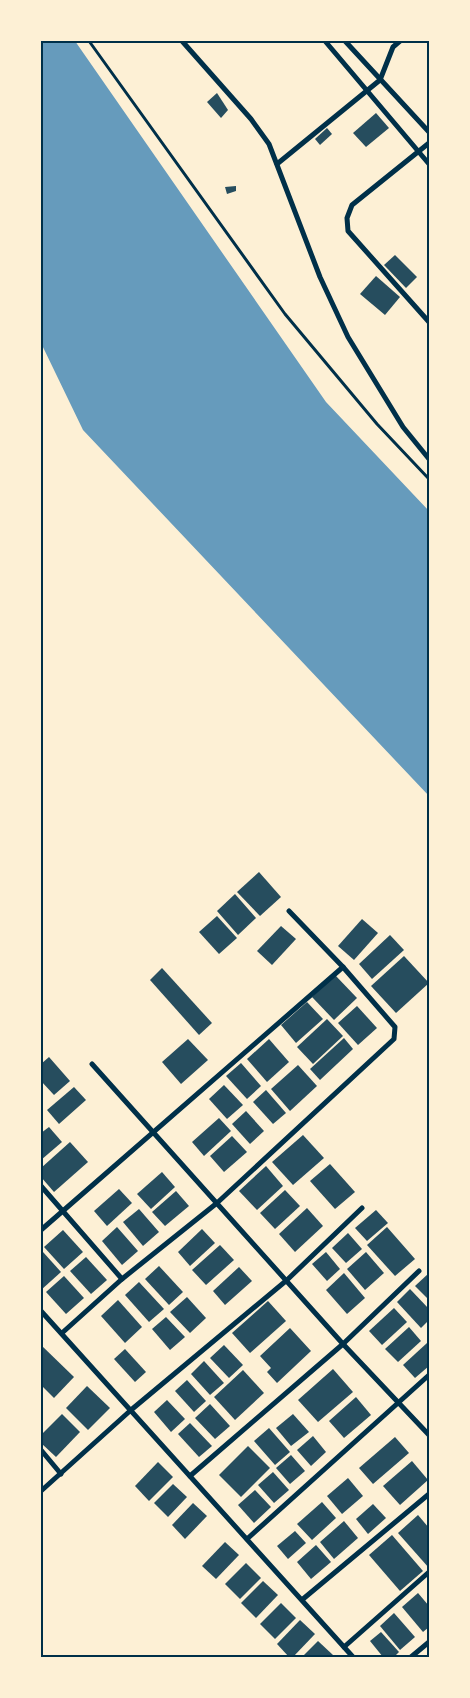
<svg xmlns="http://www.w3.org/2000/svg" width="470" height="1698" font-family="Lato,sans-serif">
<style>
.water{fill:#669bbc}
.building{fill:#264d5e}
.lines{fill:none;stroke-linecap:round;stroke-linejoin:round}
.path{stroke:#003049;stroke-width:3}
.minor{stroke:#003049;stroke-width:5}
.neatline{fill:none;stroke:#003049;stroke-width:2}
</style>
<rect width="100%" height="100%" fill="#fdf0d5"/>
<!-- water -->
<path class="water" d="M41,41H75L326,402L429,511V796L83,430L41,343Z"/>
<!-- building -->
<g class="building">
<path d="M217,93L228,110L221,118L207,102Z"/>
<path d="M376,113L389,128L366,147L353,133Z"/>
<path d="M327,128L332,134L320,145L315,139Z"/>
<path d="M236,186V191L227,194L225,187Z"/>
<path d="M395,255L417,277L406,288L384,265Z"/>
<path d="M376,276L400,297L385,315L360,294Z"/>
<path d="M259,872L281,897L260,916L237,892Z"/>
<path d="M235,894L256,918L238,935L217,911Z"/>
<path d="M217,916L237,938L219,954L199,932Z"/>
<path d="M362,919L378,933L354,960L338,946Z"/>
<path d="M281,926L296,939L272,965L257,951Z"/>
<path d="M390,935L404,950L372,979L359,964Z"/>
<path d="M404,956L429,983L396,1013L371,986Z"/>
<path d="M162,968L212,1023L199,1035L150,980Z"/>
<path d="M335,975L357,998L334,1020L312,997Z"/>
<path d="M307,1002L323,1019L296,1043L281,1025Z"/>
<path d="M357,1006L377,1028L358,1045L338,1023Z"/>
<path d="M327,1019L343,1036L313,1064L297,1047Z"/>
<path d="M344,1038L353,1049L320,1080L310,1069Z"/>
<path d="M188,1039L208,1060L181,1084L162,1062Z"/>
<path d="M269,1039L289,1062L267,1082L247,1059Z"/>
<path d="M49,1057L70,1081L54,1095L41,1081V1064Z"/>
<path d="M241,1063L261,1086L247,1099L226,1076Z"/>
<path d="M298,1065L317,1086L290,1111L271,1089Z"/>
<path d="M224,1085L243,1105L227,1119L209,1099Z"/>
<path d="M74,1087L86,1100L59,1124L47,1110Z"/>
<path d="M266,1090L286,1113L273,1124L253,1102Z"/>
<path d="M246,1111L264,1131L250,1144L232,1124Z"/>
<path d="M219,1118L231,1131L204,1156L192,1142Z"/>
<path d="M49,1127L62,1142L41,1160V1133Z"/>
<path d="M303,1135L324,1158L293,1185L272,1162Z"/>
<path d="M232,1136L247,1152L224,1172L210,1156Z"/>
<path d="M70,1142L88,1162L54,1192L41,1177V1168Z"/>
<path d="M330,1164L355,1192L335,1209L310,1181Z"/>
<path d="M266,1166L283,1186L257,1210L239,1191Z"/>
<path d="M162,1172L175,1187L151,1209L137,1194Z"/>
<path d="M119,1189L132,1203L107,1226L94,1211Z"/>
<path d="M285,1190L300,1206L275,1229L260,1213Z"/>
<path d="M176,1191L189,1206L165,1226L152,1212Z"/>
<path d="M307,1208L323,1226L295,1252L279,1234Z"/>
<path d="M139,1209L159,1232L143,1246L123,1222Z"/>
<path d="M376,1210L388,1223L367,1241L355,1228Z"/>
<path d="M117,1227L138,1251L122,1265L102,1241Z"/>
<path d="M387,1227L415,1259L395,1276L367,1245Z"/>
<path d="M202,1229L215,1243L190,1266L178,1252Z"/>
<path d="M63,1230L83,1252L64,1269L44,1247Z"/>
<path d="M348,1233L362,1249L346,1263L332,1248Z"/>
<path d="M220,1245L234,1260L206,1285L192,1270Z"/>
<path d="M43,1252L61,1272L41,1290V1253Z"/>
<path d="M326,1252L340,1269L327,1281L312,1264Z"/>
<path d="M366,1252L384,1273L365,1290L347,1269Z"/>
<path d="M86,1257L107,1280L91,1294L70,1271Z"/>
<path d="M159,1266L183,1292L169,1305L145,1279Z"/>
<path d="M239,1267L252,1281L225,1305L213,1291Z"/>
<path d="M344,1273L365,1298L347,1314L326,1290Z"/>
<path d="M429,1273V1300L415,1286Z"/>
<path d="M64,1276L84,1298L66,1314L46,1292Z"/>
<path d="M139,1282L164,1309L149,1322L125,1295Z"/>
<path d="M410,1289L429,1309V1320L421,1328L397,1302Z"/>
<path d="M187,1297L206,1318L190,1333L170,1312Z"/>
<path d="M118,1300L142,1327L125,1343L101,1316Z"/>
<path d="M268,1301L286,1321L250,1353L232,1333Z"/>
<path d="M394,1308L407,1322L382,1345L369,1331Z"/>
<path d="M166,1317L185,1337L170,1350L152,1329Z"/>
<path d="M409,1327L421,1341L398,1362L385,1349Z"/>
<path d="M290,1328L311,1351L277,1383L267,1372L271,1368L260,1356Z"/>
<path d="M427,1343L429,1366L415,1378L403,1365Z"/>
<path d="M41,1345L74,1377L54,1398L41,1385Z"/>
<path d="M224,1345L243,1365L229,1378L210,1358Z"/>
<path d="M125,1349L146,1372L135,1382L114,1359Z"/>
<path d="M204,1361L224,1383L210,1395L191,1374Z"/>
<path d="M333,1369L353,1392L318,1422L298,1400Z"/>
<path d="M243,1370L264,1393L235,1420L214,1397Z"/>
<path d="M187,1380L206,1401L194,1412L175,1391Z"/>
<path d="M87,1386L110,1408L88,1430L66,1408Z"/>
<path d="M356,1397L371,1415L344,1438L329,1421Z"/>
<path d="M167,1400L185,1419L171,1432L154,1412Z"/>
<path d="M210,1404L230,1426L215,1439L195,1418Z"/>
<path d="M62,1414L80,1432L56,1457L41,1443V1435Z"/>
<path d="M293,1414L309,1432L291,1446L276,1428Z"/>
<path d="M190,1423L212,1446L199,1457L178,1434Z"/>
<path d="M269,1428L290,1452L275,1465L254,1441Z"/>
<path d="M313,1436L326,1452L311,1466L297,1450Z"/>
<path d="M395,1437L409,1453L373,1484L359,1468Z"/>
<path d="M248,1446L270,1468L241,1497L219,1475Z"/>
<path d="M291,1455L305,1471L290,1484L276,1468Z"/>
<path d="M412,1461L428,1480L400,1505L383,1486Z"/>
<path d="M158,1462L173,1477L149,1501L135,1486Z"/>
<path d="M273,1472L289,1490L274,1503L258,1485Z"/>
<path d="M348,1478L363,1496L342,1514L327,1496Z"/>
<path d="M173,1484L187,1497L168,1517L154,1503Z"/>
<path d="M255,1490L271,1507L254,1523L238,1505Z"/>
<path d="M322,1502L336,1518L312,1540L297,1524Z"/>
<path d="M193,1503L207,1516L185,1539L172,1525Z"/>
<path d="M373,1504L386,1518L368,1534L356,1519Z"/>
<path d="M418,1515L429,1528V1568L398,1533Z"/>
<path d="M344,1521L358,1538L334,1559L320,1542Z"/>
<path d="M295,1531L306,1543L288,1559L277,1546Z"/>
<path d="M392,1535L423,1571L400,1591L369,1555Z"/>
<path d="M225,1542L239,1555L216,1579L202,1566Z"/>
<path d="M316,1545L331,1562L311,1579L297,1562Z"/>
<path d="M246,1563L261,1578L240,1599L225,1584Z"/>
<path d="M263,1581L278,1595L256,1618L241,1603Z"/>
<path d="M418,1593L429,1606V1627L423,1632L402,1607Z"/>
<path d="M281,1603L296,1618L275,1639L260,1624Z"/>
<path d="M394,1613L415,1637L400,1650L380,1626Z"/>
<path d="M300,1620L315,1634L293,1657H289L277,1644Z"/>
<path d="M381,1632L399,1652L394,1657H383L370,1641Z"/>
<path d="M318,1641L333,1655L331,1657H302Z"/>
</g>
<g class="lines">
<!-- path -->
<path class="path" d="M89,41L285,314L377,424L429,479"/>
<!-- minor -->
<g class="minor">
<path d="M182,41L251,119L269,144L320,277L348,337L403,427L429,459"/>
<path d="M325,41L429,164"/>
<path d="M345,41L429,132"/>
<path d="M429,143L352,205L347,218L348,231L429,322"/>
<path d="M277,164L380,80L393,47L400,41"/>
<path d="M92,1064L343,1344L429,1435"/>
<path d="M41,1186L122,1279"/>
<path d="M41,1230L343,967"/>
<path d="M41,1311L353,1657"/>
<path d="M62,1333L122,1279L217,1203L394,1039L395,1027L343,967L289,911"/>
<path d="M41,1450L61,1474"/>
<path d="M190,1476L343,1344L419,1271"/>
<path d="M41,1491L131,1410L287,1280L362,1208"/>
<path d="M247,1539L429,1375"/>
<path d="M303,1599L429,1494"/>
<path d="M344,1647L429,1572"/>
<path d="M411,1657L429,1642"/>
</g>
</g>
<!-- border -->
<rect width="470" height="1698" fill="none" stroke="#fdf0d5" stroke-width="85"/>
<rect x="42" y="42" width="386" height="1614" class="neatline"/>
</svg>
